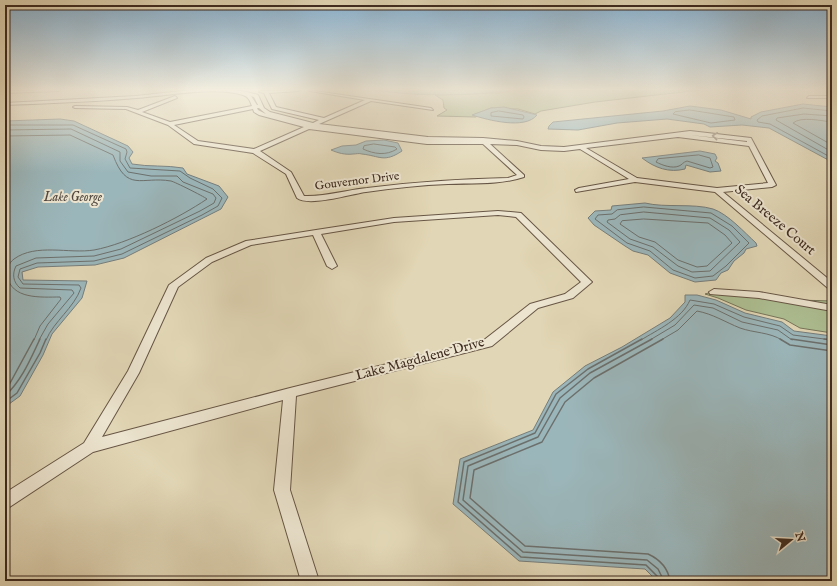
<svg xmlns="http://www.w3.org/2000/svg" width="837" height="586" font-family="'IM FELL English',serif">
<style>
.green{fill:#adbf92;stroke:#767559}
.water{fill:#9bb6ba;stroke:#767e7c}
.lines{fill:none;stroke-linecap:round;stroke-linejoin:round}
.shore-far1{stroke:#6c706d;stroke-width:1}
.shore{stroke:#6c706d;stroke-width:1.5}
.minor-casing{stroke:#675645;stroke-width:2}
.minor{fill:#ece4cf;fill-rule:evenodd}
.oneway{stroke:#958878}
.labels{text-anchor:middle;dominant-baseline:central;stroke-width:4;stroke-linejoin:round;paint-order:stroke}
.far-street-label{font-size:12px;fill:#3e2b20;stroke:#ece4cf}
.far-water-label{font-size:13px;font-style:italic;fill:#51473f;stroke:#ece4cf}
.street-label{font-size:14px;fill:#3e2b20;stroke:#ece4cf}
</style>
<rect width="100%" height="100%" fill="#e1d6b5"/>
<filter id="stains"><feTurbulence type="fractalNoise" baseFrequency=".005" numOctaves="4"/><feColorMatrix values="0 0 0 0 .2 0 0 0 0 .09 0 0 0 0 .02 0 0 0 .5 -.17"/></filter>
<radialGradient id="worn" r=".72"><stop offset=".6" stop-color="#630" stop-opacity="0"/><stop offset="1" stop-color="#630" stop-opacity=".3"/></radialGradient>
<!-- green -->
<g class="green">
<path d="M519,90H700L595,102L541,111L535,114L518,109L491,108L473,115L477,116L476,117L437,116L447,110L444,108L443,100L435,95L497,93Z"/>
<path d="M719,290L798,300L832,301V333L800,328L784,319L746,310L718,298L705,294Z"/>
</g>
<!-- water -->
<g class="water">
<path d="M375,90H514C469,96 420,97 375,90Z"/>
<path d="M803,104L832,107V162L769,128L742,125L710,127L704,124L667,119L617,123L578,130L548,129L549,126L553,122L663,111L690,106L721,110L751,119V117L761,112Z"/>
<path d="M504,107L537,115C525,130 488,120 472,115L491,108Z"/>
<path d="M60,119L74,121L128,146L133,152L129,158L132,164C149,167 166,165 183,168L187,174L219,186L228,197L221,209L124,258L95,265L38,267L22,272L23,280L87,281L82,298L52,334L43,355L20,396L5,407V121Z"/>
<path d="M384,140L398,143L402,151C384,163 380,156 362,154C359,153 356,154 353,154C345,155 338,153 331,150L342,146L356,145L366,141Z"/>
<path d="M700,151L715,154L717,158L715,161L718,163L721,171L710,172L686,165L685,169C669,173 655,168 642,158Z"/>
<path d="M645,203C665,208 693,203 713,209C728,214 745,233 756,243L757,246L746,249L744,253L734,261L728,270L721,273L716,280L695,282L670,273L648,255L633,251L625,246L594,225L588,218L595,211L611,210L612,206Z"/>
<path d="M685,295H697L716,300L745,313L782,322L794,331L832,336V581H657L645,569L519,561L453,504L460,459L533,430L553,392L585,366L622,347L670,318L685,302Z"/>
</g>
<g class="lines">
<!-- shore-far1 -->
<g class="shore-far1">
<path d="M412,90H465"/>
<path d="M690,110L734,117L735,120L711,123L673,114L675,112Z"/>
<path d="M499,111L523,115L524,117L523,119L491,116V113Z"/>
<path d="M832,111L803,108L762,116L757,120L758,122L770,124L832,158"/>
<path d="M832,116L804,114L777,118L776,120L832,152"/>
<path d="M832,122C822,121 801,116 793,123L832,145"/>
<path d="M5,125H73L126,149L127,152L125,159L130,168L180,171L190,178L213,189L222,198L218,206L202,215L122,254L94,261L37,263L20,269L18,277L23,284L79,285L81,288C74,308 54,321 46,340"/>
<path d="M5,130L71,129L120,152V161L128,172L151,176H177L183,182L213,194L216,198L214,203L200,211L121,249L94,256L36,258L16,266C12,274 13,282 20,288L72,290L74,293L48,324L39,340"/>
<path d="M5,136L70,135L113,155C127,193 141,176 171,181C175,182 203,196 207,199C179,218 127,244 94,250C69,254 36,243 14,259C9,263 6,269 7,275C11,300 41,297 60,297L61,299L40,326L34,340"/>
<path d="M374,144L395,147L397,149C386,156 374,154 363,149L364,146Z"/>
<path d="M699,155L710,158L713,167L710,168L687,161C683,162 682,165 679,166C672,169 662,165 656,162L658,159Z"/>
<path d="M644,207L711,213L732,226L749,243L726,266L713,276L695,278L673,270L650,251L627,243L595,219L598,215L612,214L617,210Z"/>
<path d="M644,212L710,218L729,230L740,242L710,271L692,272L678,266L653,247L630,239L607,222L608,220L615,219L620,215Z"/>
<path d="M644,219L708,223L725,235L732,243L707,266L697,267L678,260L655,242L639,237L620,224L622,221Z"/>
<path d="M641,340C657,330 682,319 690,300L714,304L744,317L780,326L793,335L832,340"/>
<path d="M650,340L675,325L694,305L713,308L742,322L778,330L792,340"/>
<path d="M661,340L678,330L697,311C713,314 725,322 740,328C754,333 769,332 782,340"/>
</g>
<!-- shore -->
<g class="shore">
<path d="M642,339L588,369L556,394L535,433L464,462L458,502L521,557L646,565L658,577L659,581"/>
<path d="M652,339L590,373L560,398L538,437L468,466L463,500L523,552L647,560L658,569L664,581"/>
<path d="M663,339L594,378L565,402L542,442L474,470L470,498L525,546L648,554C659,559 668,568 670,581"/>
<path d="M780,339L790,345L832,351"/>
<path d="M791,339L832,345"/>
<path d="M824,339L832,340"/>
<path d="M5,388L9,385L34,339"/>
<path d="M5,396C22,380 30,360 40,339"/>
<path d="M5,402L17,393L40,353L46,339"/>
</g>
<defs>
<g id="minor">
<path d="M60,90L58,91L5,93V91Z"/>
<path d="M191,90C214,89 236,88 258,95L264,108L270,112L313,123L319,120L272,109L264,93L259,92L261,91L300,90L298,91L269,93L276,107L324,118L365,100L310,91L308,90L431,108L433,110L371,101L319,124L428,137L483,138L517,141L541,146L564,147L690,131L751,138L776,185L772,187L723,192L832,282V290L829,289L715,192L635,182L576,192L575,190L579,188L629,179L580,149L564,151L541,150L517,145L490,144L524,175V177C500,185 474,183 448,184C421,185 393,188 366,192C351,194 309,207 297,198L286,174L253,153L194,144L168,125L126,109L75,108L73,107L75,106L127,107L138,110L175,96L177,98L142,112L170,122L252,106C250,101 249,97 243,95C214,86 167,96 136,98C93,102 49,103 5,105V103L136,96ZM251,96L254,97L258,105H257ZM257,108H259L266,114L258,110ZM253,109L254,112L259,115L304,127L254,149L198,141L174,125ZM309,129L427,144H483L517,175L508,178C461,179 414,182 367,188C346,190 325,197 304,196L291,172L260,151ZM690,135L747,141V142ZM678,137L749,146L768,183L717,188L637,178L586,148Z"/>
<path d="M809,96H832V98H807Z"/>
<path d="M498,211L521,213L592,282L573,298L538,308L492,346L296,396L290,490L319,581H301L274,490L283,400L93,452L5,510V493L84,443L128,371L169,285L206,258L246,241L316,230L394,218ZM498,215L516,217L581,282L565,294L530,304L484,340L290,388L102,437L139,373L178,287L212,262L251,245L313,235L327,266L332,269L337,266L321,234L394,222Z"/>
<path d="M714,289L759,292L832,305V311L759,298L710,294L709,292Z"/>
</g>
</defs>
<!-- minor casing -->
<use href="#minor" class="minor-casing"/>
<!-- minor -->
<use href="#minor" class="minor"/>
</g>
<!-- one-way arrows -->
<defs><path id="oneway-chevron" d="M-2-3.5L2.5 0L-2 3.5" fill="none" stroke-width="1.6" stroke-linecap="round" stroke-linejoin="round"/></defs>
<use class="oneway" href="#oneway-chevron" transform="translate(715 136) rotate(-174)"/>
<!-- sky -->
<linearGradient id="sky" x2="0" y2="1"><stop stop-color="#89b5d6"/><stop offset="0.52" stop-color="#f2edde"/><stop offset="1" stop-color="#f2edde" stop-opacity="0"/></linearGradient>
<rect width="837" height="172" fill="url(#sky)"/>
<g class="labels">
<!-- far-street labels -->
<g class="far-street-label">
<text transform="translate(357 181) rotate(-7)">Gouvernor Drive</text>
</g>
<!-- far-water labels -->
<g class="far-water-label">
<text x="73" y="197">Lake George</text>
</g>
<!-- street labels -->
<g class="street-label">
<text transform="translate(775 220) rotate(40)">Sea Breeze Court</text>
<text transform="translate(420 359) rotate(-15)">Lake Magdalene Drive</text>
</g>
</g>
<!-- margin -->
<rect width="837" height="586" fill="none" stroke="#e1d6b5" stroke-width="20"/>
<rect x="6" y="6" width="825" height="574" fill="none" stroke="#3e2b20" stroke-width="2"/>
<rect x="10" y="10" width="817" height="566" fill="none" stroke="#3e2b20"/>
<!-- north arrow -->
<g transform="translate(791 540) rotate(72)" stroke="#ece4cf" stroke-width="3" paint-order="stroke">
<path d="M0-3L7 15L0 10L-7 15Z" fill="#3e2b20"/>
<text y="-6" font-size="11" font-weight="bold" text-anchor="middle" fill="#3e2b20">N</text>
</g>
<rect width="100%" height="100%" filter="url(#stains)"/>
<rect width="100%" height="100%" fill="url(#worn)"/>
</svg>
